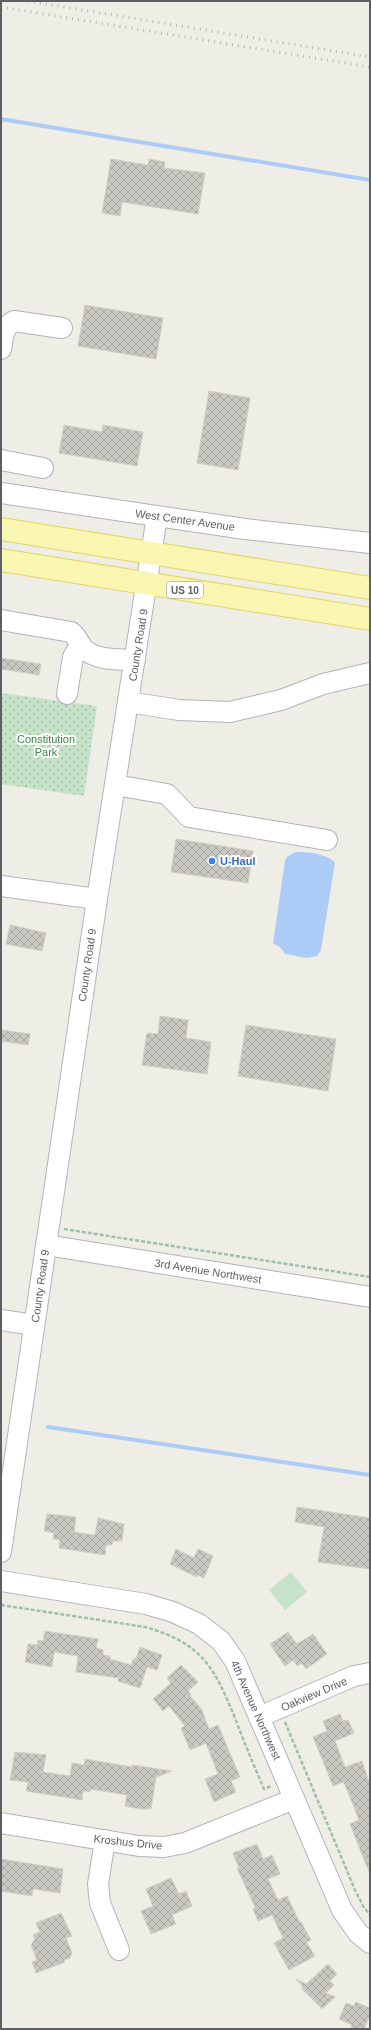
<svg xmlns="http://www.w3.org/2000/svg" width="371" height="2030" font-family="Helvetica,sans-serif">
<style>
.grass{fill:url(#grass-dots)}
.garden{fill:#c4e3c9}
.water{fill:#acccf7}
.lines{fill:none;stroke-linecap:round;stroke-linejoin:round}
.stream{stroke:#acccf7;stroke-width:4}
.building{fill:url(#building-cross-hatch);stroke:#d2d0c4}
.minor-casing{stroke:#b3b4b9;stroke-width:22}
.major-casing{stroke:#e5d468;stroke-width:24}
.path{stroke:#9dc1ac;stroke-width:2.5;stroke-dasharray:4 2;stroke-linecap:butt}
.minor{stroke:#fff;stroke-width:20}
.major{stroke:#f8f6b1;stroke-width:22}
.rail{stroke:#b5b6b6;stroke-width:3;stroke-dasharray:1 5;stroke-linecap:butt}
.shop-dot{fill:#3f7fe0;stroke:#fff;stroke-width:1.5}
.labels{text-anchor:middle;dominant-baseline:central;stroke-width:4;stroke-linejoin:round;paint-order:stroke}
.shield{fill:#fff;stroke:#8e8f92;stroke-width:1}
.shield-label{font-size:10px;font-weight:bold;fill:#5d5f64}
.street-label{font-size:11px;fill:#5d5f64;stroke:#fff}
.park-label{font-size:11px;fill:#3e834b;stroke:#fff}
.shop-label{font-size:11px;font-weight:bold;fill:#366cbe;stroke:#fff;text-anchor:start}
</style>
<defs>
<pattern id="grass-dots" width="8" height="8" patternUnits="userSpaceOnUse"><rect width="8" height="8" fill="#c4e3c9"/><path d="M2 2h.1M6 6h.1" fill="none" stroke="#a2bba7" stroke-width="1.8" stroke-linecap="round"/></pattern>
<pattern id="building-cross-hatch" width="8" height="8" patternUnits="userSpaceOnUse"><rect width="8" height="8" fill="#cac8c2"/><path d="M0 0l8 8M0 8l8-8" fill="none" stroke="#a7a6a1"/></pattern>
</defs>
<rect width="100%" height="100%" fill="#eeede6"/>
<!-- grass -->
<path class="grass" d="M1,693L97,706L84,796L1,784Z"/>
<!-- garden -->
<path class="garden" d="M291,1572L307,1592L285,1610L269,1590Z"/>
<!-- water -->
<path class="water" d="M295,852C309,852 324,853 335,862L321,950L317,956L307,958L285,954L281,948L273,943L285,861L287,857Z"/>
<g class="lines">
<!-- stream -->
<g class="stream">
<path d="M1,119L370,180"/>
<path d="M48,1427L370,1475"/>
</g>
</g>
<!-- building -->
<g class="building">
<path d="M111,159L148,165L149,159L165,162L164,168L205,173L198,214L122,202L120,216L102,213Z"/>
<path d="M85,305L163,318L156,359L78,346Z"/>
<path d="M209,391L250,398L238,470L197,463Z"/>
<path d="M64,425L102,432L103,425L143,432L137,466L59,453Z"/>
<path d="M1,658L41,664L39,675L1,669Z"/>
<path d="M176,839L253,851L248,883L171,872Z"/>
<path d="M10,925L46,933L42,951L6,944Z"/>
<path d="M160,1016L188,1020L186,1038L211,1042L207,1074L142,1065L147,1033L158,1034Z"/>
<path d="M246,1025L336,1039L328,1091L238,1076Z"/>
<path d="M1,1030L30,1034L28,1045L1,1041Z"/>
<path d="M297,1507L370,1518V1569L318,1562L324,1527L295,1522Z"/>
<path d="M47,1514L76,1517L74,1532L95,1535L98,1518L124,1524L122,1541H113L112,1545H106L105,1555L59,1548L60,1540L53,1539L54,1533L44,1531Z"/>
<path d="M176,1549L194,1558L198,1549L213,1556L204,1578L198,1575L197,1577L170,1564Z"/>
<path d="M45,1631L98,1639L96,1648L103,1650V1655L110,1656V1659L131,1665L134,1658L136,1659L140,1647L162,1655L157,1670L147,1667L140,1688L118,1681L119,1678L76,1672L78,1656L54,1652L52,1667L25,1662L28,1644L37,1645L38,1640L43,1641Z"/>
<path d="M288,1632L297,1644L313,1634L327,1654L306,1669L302,1663L297,1666L293,1660L285,1666L270,1644Z"/>
<path d="M181,1665L198,1682L188,1691L191,1695L190,1696L201,1708L209,1729L218,1725L240,1777L231,1781L236,1792L214,1802L205,1779L218,1774L206,1743L190,1750L181,1728L185,1726L169,1706L163,1711L153,1699L171,1683L167,1678Z"/>
<path d="M340,1714L343,1721L348,1720L354,1733L335,1741L345,1767L362,1761L370,1785L369,1872L350,1824L359,1820L346,1787L343,1782L333,1786L313,1737L327,1731L323,1721Z"/>
<path d="M15,1752L46,1755L43,1772L70,1776L72,1763L84,1765L85,1759L132,1767V1765L172,1771L156,1777L151,1809H140L125,1806L127,1795L90,1789V1792L83,1791L82,1800L26,1791L28,1782L10,1780Z"/>
<path d="M257,1844L263,1859L272,1855L280,1874L268,1879L278,1900L287,1896L300,1923L301,1922L311,1940L306,1942L315,1956L289,1970L274,1943L283,1938L272,1915L258,1921L253,1909L255,1907L237,1868H239L233,1853Z"/>
<path d="M1,1859L63,1869L60,1893L33,1889L32,1896L1,1891Z"/>
<path d="M171,1878L179,1894L186,1891L192,1906L172,1915L176,1924L151,1934L141,1911L153,1906L146,1889Z"/>
<path d="M61,1913L72,1936L66,1938L72,1953L70,1958L64,1960L65,1962L36,1973L32,1962L37,1960L31,1945L35,1939L33,1935L40,1932L36,1923Z"/>
<path d="M328,1964L337,1974L330,1981L334,1985L326,1993L335,1997L322,2009L301,1988L303,1987L296,1979L306,1984Z"/>
<path d="M356,2002L370,2008V2015L364,2029H350L352,2025L339,2019L346,2003L354,2006Z"/>
</g>
<g class="lines">
<defs>
<g id="minor">
<path d="M1,349C3,338 3,327 14,321L62,328"/>
<path d="M1,460L43,468"/>
<path d="M1,493L245,529L370,543"/>
<path d="M1,620L71,632C77,636 79,644 84,649C97,661 118,659 135,660"/>
<path d="M67,694L73,657L80,645"/>
<path d="M128,702L179,710L230,712L281,700L323,684L370,673"/>
<path d="M115,785L167,794L189,817L327,840"/>
<path d="M1,886L97,899"/>
<path d="M46,1245L370,1297"/>
<path d="M1,1320L34,1325"/>
<path d="M1,1552L97,899L157,516"/>
<path d="M1,1581L146,1604L173,1612L199,1624L221,1641L235,1661L342,1910L358,1933L370,1943"/>
<path d="M259,1717L354,1676L370,1673"/>
<path d="M1,1823L139,1846L164,1847L185,1843L294,1799"/>
<path d="M105,1840L98,1884L100,1903L119,1950"/>
</g>
<g id="major">
<path d="M1,529L370,588"/>
<path d="M1,560L370,619"/>
</g>
</defs>
<!-- minor casing -->
<use href="#minor" class="minor-casing"/>
<!-- major casing -->
<use href="#major" class="major-casing"/>
<!-- path -->
<g class="path">
<path d="M64,1229L370,1277"/>
<path d="M1,1605L145,1627C202,1643 214,1667 235,1718C244,1742 254,1766 264,1789L271,1786"/>
<path d="M285,1722L355,1890L363,1906L370,1915"/>
</g>
<!-- minor -->
<use href="#minor" class="minor"/>
<!-- major -->
<use href="#major" class="major"/>
<!-- rail -->
<g class="rail">
<path d="M28,1L370,57"/>
<path d="M1,7L370,67"/>
</g>
</g>
<!-- markers -->
<circle class="shop-dot" cx="212" cy="861" r="4"/>
<g class="labels">
<!-- shield labels -->
<rect class="shield" x="167" y="582" width="36" height="16" rx="3"/>
<g class="shield-label">
<text x="185" y="590">US 10</text>
</g>
<!-- street labels -->
<g class="street-label">
<text transform="translate(185 520) rotate(8)">West Center Avenue</text>
<text transform="translate(138 645) rotate(-81)">County Road 9</text>
<text transform="translate(87 965) rotate(-82)">County Road 9</text>
<text transform="translate(208 1271) rotate(9)">3rd Avenue Northwest</text>
<text transform="translate(40 1286) rotate(-82)">County Road 9</text>
<text transform="translate(314 1694) rotate(-23)">Oakview Drive</text>
<text transform="translate(256 1710) rotate(66)">4th Avenue Northwest</text>
<text transform="translate(128 1842) rotate(6)">Kroshus Drive</text>
</g>
<!-- park labels -->
<g class="park-label">
<text x="46" y="739">Constitution<tspan x="46" dy="13">Park</tspan></text>
</g>
<!-- shop labels -->
<g class="shop-label">
<text x="220" y="861">U-Haul</text>
</g>
</g>
<!-- border -->
<rect width="371" height="2030" fill="none" stroke="#5d5f64" stroke-width="4"/>
</svg>
